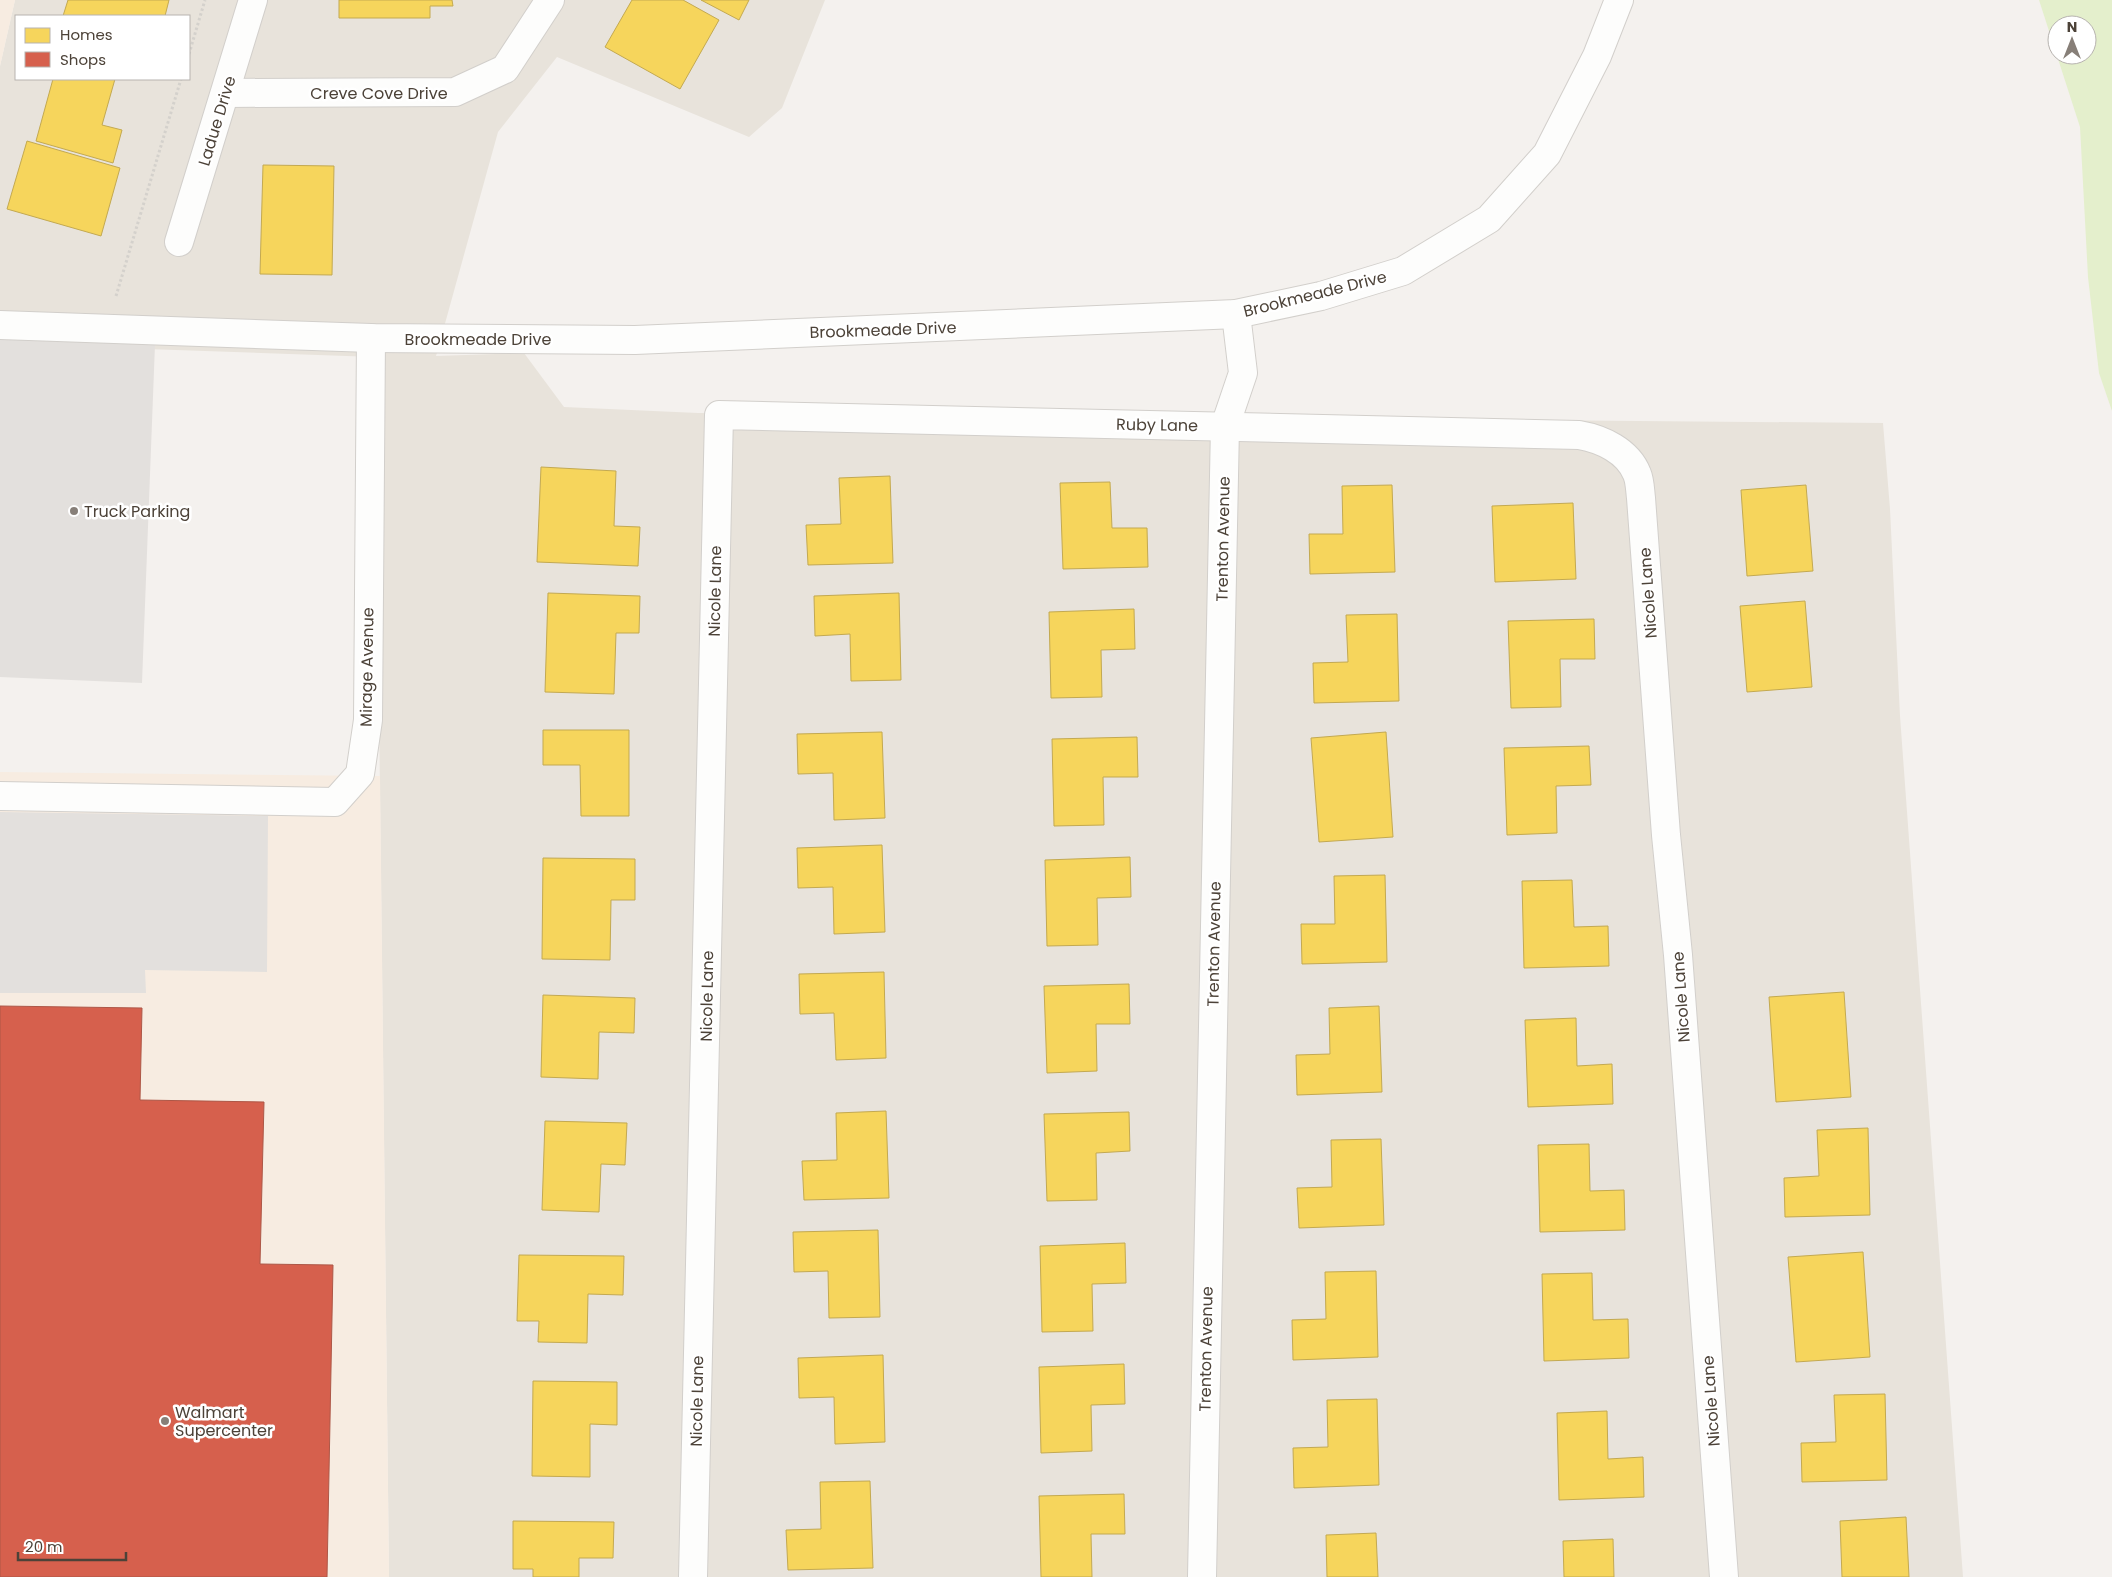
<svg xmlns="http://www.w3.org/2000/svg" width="2112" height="1577" font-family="Poppins,sans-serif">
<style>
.residential{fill:#e8e3db;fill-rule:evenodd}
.commercial{fill:#f7ece1}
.green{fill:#e4efcc;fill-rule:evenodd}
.parking{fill:#e3e0dd}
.homes{fill:#f6d55c;stroke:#c3a951}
.shops{fill:#d6604d;stroke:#ad5747}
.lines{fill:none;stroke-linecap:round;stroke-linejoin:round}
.minor-casing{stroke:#d2cfcb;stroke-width:30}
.path{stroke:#d4d1cc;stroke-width:3;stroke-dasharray:2.5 2.5;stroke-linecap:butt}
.minor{stroke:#fdfdfc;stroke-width:28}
.poi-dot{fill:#877f78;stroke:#fff;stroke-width:2}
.labels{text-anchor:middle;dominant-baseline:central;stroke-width:5;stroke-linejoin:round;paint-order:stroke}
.street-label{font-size:16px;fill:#4c4238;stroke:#fff}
.poi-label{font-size:16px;fill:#4c4238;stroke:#fff;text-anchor:start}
</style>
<rect width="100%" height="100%" fill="#f4f1ee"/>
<!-- residential -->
<path class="residential" d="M15,0H825L782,108L749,137L557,57L498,132L436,356L524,353L564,407L698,413L1883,423L1890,509L1900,716L1963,1577H389L375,357L0,344V66ZM16,16H189V79H16Z"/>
<!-- commercial -->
<g class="commercial">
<path d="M0,0H15L0,66Z"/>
<path d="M0,772L380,776L389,1577H0Z"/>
</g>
<!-- green -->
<path class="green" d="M2039,0H2112V411L2099,373L2088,277L2080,127ZM2057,25H2087V55H2057Z"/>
<!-- parking -->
<g class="parking">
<path d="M0,338L155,344L142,683L0,677Z"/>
<path d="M0,812L268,816L267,972L145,970L146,993H0Z"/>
</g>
<!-- homes -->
<g class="homes">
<path d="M68,0H169L165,16H63Z"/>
<path d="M339,0H452L453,6H430V18H339Z"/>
<path d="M632,0H683L719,20L680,89L605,47Z"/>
<path d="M701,0H749L739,20Z"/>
<path d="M53,79H115L102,125L122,130L113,163L36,141Z"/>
<path d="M27,141L120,168L101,236L7,209Z"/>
<path d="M263,165L334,166L332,275L260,274Z"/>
<path d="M541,467L616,471L614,526L640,527L638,566L537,562Z"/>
<path d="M890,476L893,563L808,565L806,525L841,524L839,478Z"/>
<path d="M1110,482L1112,528H1147L1148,567L1063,569L1060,483Z"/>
<path d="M1392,485L1395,572L1310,574L1309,534H1343L1342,486Z"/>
<path d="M1806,485L1813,571L1747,576L1741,490Z"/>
<path d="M1573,503L1576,579L1495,582L1492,506Z"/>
<path d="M548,593L640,596L639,633H616L614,694L545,692Z"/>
<path d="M899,593L901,680L851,681L850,634L815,636L814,596Z"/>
<path d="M1805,601L1812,687L1747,692L1740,606Z"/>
<path d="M1134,609L1135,649L1101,650L1102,697L1051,698L1049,612Z"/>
<path d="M1397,614L1399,701L1314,703L1313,663L1348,662L1346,615Z"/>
<path d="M1594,619L1595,659H1560L1561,707L1511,708L1508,621Z"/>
<path d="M543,730H629V816H581L580,765H543Z"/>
<path d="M882,732L885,818L834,820L833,773L798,774L797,734Z"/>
<path d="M1386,732L1393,837L1319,842L1311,738Z"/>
<path d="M1137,737L1138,777H1103L1104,825L1054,826L1052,739Z"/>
<path d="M1589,746L1591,785L1556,786L1557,833L1507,835L1504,748Z"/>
<path d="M882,845L885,932L834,934L833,887L798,888L797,848Z"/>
<path d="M1130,857L1131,897L1097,898L1098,945L1047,946L1045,860Z"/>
<path d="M543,858L635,859V900H611L610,960L542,959Z"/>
<path d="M1385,875L1387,962L1302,964L1301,924H1335L1334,876Z"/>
<path d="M1572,880L1574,927L1608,926L1609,966L1524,968L1522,881Z"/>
<path d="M884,972L886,1058L836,1060L834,1013L800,1014L799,974Z"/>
<path d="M1129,984L1130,1024H1096L1097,1071L1047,1073L1044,986Z"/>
<path d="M1844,992L1851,1097L1776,1102L1769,997Z"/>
<path d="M543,995L635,998L634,1033L599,1032L598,1079L541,1077Z"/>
<path d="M1379,1006L1382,1092L1297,1095L1296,1055L1330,1054L1329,1008Z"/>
<path d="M1576,1018L1577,1066L1612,1064L1613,1104L1528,1107L1525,1020Z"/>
<path d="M886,1111L889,1198L804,1200L802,1161L837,1160L836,1113Z"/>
<path d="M1129,1112L1130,1151L1096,1153L1097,1200L1047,1201L1044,1114Z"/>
<path d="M545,1121L627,1123L625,1165L601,1164L599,1212L542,1210Z"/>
<path d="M1868,1128L1870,1215L1785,1217L1784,1178L1819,1176L1817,1130Z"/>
<path d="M1381,1139L1384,1225L1299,1228L1297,1188L1332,1187L1331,1140Z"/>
<path d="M1589,1144L1590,1191L1624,1190L1625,1230L1540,1232L1538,1145Z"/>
<path d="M878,1230L880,1317L829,1318L828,1271L794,1272L793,1232Z"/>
<path d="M1125,1243L1126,1283L1092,1284L1093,1331L1042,1332L1040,1246Z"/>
<path d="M1863,1252L1870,1357L1796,1362L1788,1257Z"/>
<path d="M519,1255L624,1256L623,1295L588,1294L587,1343L538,1342L539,1321H517Z"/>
<path d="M1376,1271L1378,1357L1293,1360L1292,1320L1326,1319L1325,1272Z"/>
<path d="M1592,1273L1593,1320L1628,1319L1629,1358L1544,1361L1542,1274Z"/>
<path d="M883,1355L885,1442L835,1444L834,1397L799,1398L798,1358Z"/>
<path d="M1124,1364L1125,1404L1091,1405L1092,1451L1041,1453L1039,1367Z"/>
<path d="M533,1381L617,1382V1425L590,1424V1477L532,1476Z"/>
<path d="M1885,1394L1887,1480L1802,1482L1801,1443L1836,1442L1834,1395Z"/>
<path d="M1377,1399L1379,1485L1294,1488L1293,1448L1328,1447L1327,1400Z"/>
<path d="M1607,1411L1608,1459L1643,1457L1644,1497L1559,1500L1557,1413Z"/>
<path d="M870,1481L873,1568L788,1570L786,1530L821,1529L820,1482Z"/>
<path d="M1124,1494L1125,1534H1091L1092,1577H1041L1039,1496Z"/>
<path d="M1906,1517L1909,1577H1842L1840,1521Z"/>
<path d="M513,1521L614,1522L613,1558H579V1577H533V1569H513Z"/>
<path d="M1376,1533L1378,1577H1327L1326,1535Z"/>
<path d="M1613,1539L1614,1577H1564L1563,1541Z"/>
</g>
<!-- shops -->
<path class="shops" d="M0,1006L142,1008L140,1100L264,1102L260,1264L333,1265L327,1577H0Z"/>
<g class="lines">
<defs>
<g id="minor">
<path d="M226,93L455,92L505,69L550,0"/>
<path d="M179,242L253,0"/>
<path d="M0,325L371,338L635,340L1236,314L1321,296L1403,271L1489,219L1547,154L1597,56L1619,0"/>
<path d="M0,796L335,802L360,774L368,720L371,338"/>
<path d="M693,1577L719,415L1579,435C1602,439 1628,451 1637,474C1640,481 1640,490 1641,498L1666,835L1678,955L1724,1577"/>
<path d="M1202,1577L1225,426L1243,373L1236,314"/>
</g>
</defs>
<!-- minor casing -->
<use href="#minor" class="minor-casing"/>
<!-- path -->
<g class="path">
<path d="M189,54L205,0"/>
<path d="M116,296L181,79"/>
</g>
<!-- minor -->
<use href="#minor" class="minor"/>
</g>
<!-- markers -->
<g class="poi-dot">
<circle cx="74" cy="511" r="5"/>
<circle cx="165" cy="1421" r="5"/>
</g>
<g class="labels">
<!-- street labels -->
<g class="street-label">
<text x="379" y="93">Creve Cove Drive</text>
<text transform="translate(217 121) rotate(-73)">Ladue Drive</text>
<text transform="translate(1315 294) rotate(-14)">Brookmeade Drive</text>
<text transform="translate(883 330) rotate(-2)">Brookmeade Drive</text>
<text x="478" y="339">Brookmeade Drive</text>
<text transform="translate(1157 425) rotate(1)">Ruby Lane</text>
<text transform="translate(1223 539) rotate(-89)">Trenton Avenue</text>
<text transform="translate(715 591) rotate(-89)">Nicole Lane</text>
<text transform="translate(1648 593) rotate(-94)">Nicole Lane</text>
<text transform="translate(367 667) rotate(-89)">Mirage Avenue</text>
<text transform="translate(1214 944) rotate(-89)">Trenton Avenue</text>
<text transform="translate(707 996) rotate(-89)">Nicole Lane</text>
<text transform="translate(1681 997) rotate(-94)">Nicole Lane</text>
<text transform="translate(1206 1349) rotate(-89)">Trenton Avenue</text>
<text transform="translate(697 1401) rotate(-89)">Nicole Lane</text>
<text transform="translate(1711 1401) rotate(-94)">Nicole Lane</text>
</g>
<!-- poi labels -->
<g class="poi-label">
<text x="84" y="511">Truck Parking</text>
<text x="175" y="1412">Walmart<tspan x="175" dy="18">Supercenter</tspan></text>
</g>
</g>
<!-- legend -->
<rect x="15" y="15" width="175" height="65" fill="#ffffff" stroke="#b7b3af"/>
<rect x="25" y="28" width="25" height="15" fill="#f6d55c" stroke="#b7b3af"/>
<text x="60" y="40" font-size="15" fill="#4c4238">Homes</text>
<rect x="25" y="52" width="25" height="15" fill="#d6604d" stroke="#b7b3af"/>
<text x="60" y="65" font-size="15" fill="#4c4238">Shops</text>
<!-- north arrow -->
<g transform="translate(2072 40)"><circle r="24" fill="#ffffff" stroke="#b7b3af"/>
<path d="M0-4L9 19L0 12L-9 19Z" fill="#877f78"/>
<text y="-8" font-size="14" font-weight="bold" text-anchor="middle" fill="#4c4238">N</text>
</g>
<!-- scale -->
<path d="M18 1552v8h108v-8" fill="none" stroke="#4c4238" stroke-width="2.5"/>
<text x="25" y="1552" font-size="15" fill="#4c4238" stroke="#ffffff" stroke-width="4" paint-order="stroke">20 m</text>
</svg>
